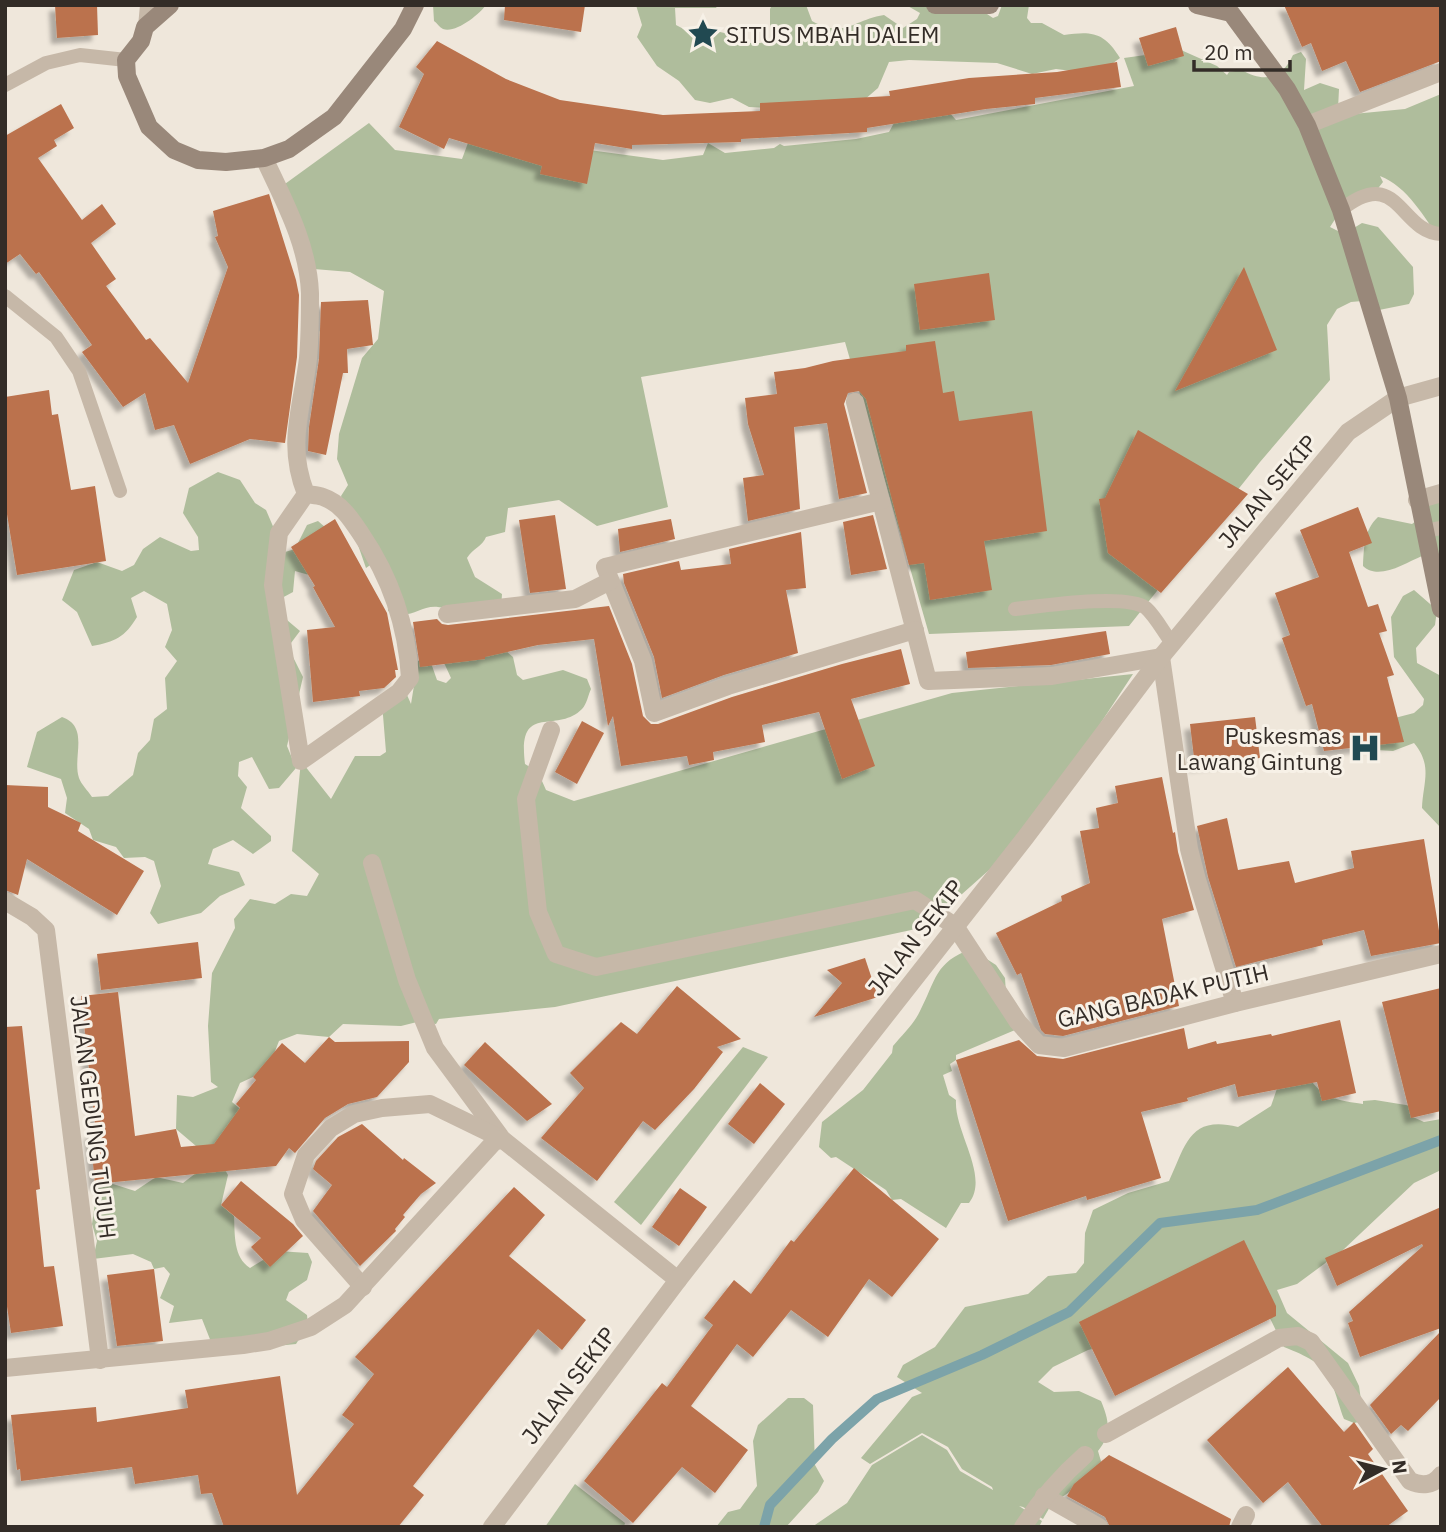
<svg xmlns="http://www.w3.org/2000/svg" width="1446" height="1532" font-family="'IBM Plex Sans',sans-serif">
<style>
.green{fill:#afbd9c}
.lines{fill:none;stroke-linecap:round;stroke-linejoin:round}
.stream{stroke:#7ca3a9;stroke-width:10}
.building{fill:#bb724d;filter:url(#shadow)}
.service{stroke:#c6b8a8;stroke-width:14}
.minor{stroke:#c6b8a8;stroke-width:18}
.secondary{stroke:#99887a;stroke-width:18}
.labels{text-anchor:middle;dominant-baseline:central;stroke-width:6;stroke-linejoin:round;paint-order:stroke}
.poi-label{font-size:23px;fill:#332c27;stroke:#f7f1e7;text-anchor:start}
.street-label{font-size:23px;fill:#332c27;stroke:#f7f1e7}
</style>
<defs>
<filter id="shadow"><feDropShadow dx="-6" dy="6" stdDeviation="2" flood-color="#0004"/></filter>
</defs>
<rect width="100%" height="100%" fill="#efe7db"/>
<!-- green -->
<g class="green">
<path d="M433,5H486C480,14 455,34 443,29C439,27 437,23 434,21Z"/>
<path d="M636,5H718L716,8H675L676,25L697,36C703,35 713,31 720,32C736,35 751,51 770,39V9L772,5H806L812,21C844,39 853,20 884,15L903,28L917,19L920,13L906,5H943L965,14L981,10L993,18L998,16L1002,5H1029L1027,18L1031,23H1042L1064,35C1092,31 1104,32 1120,58L1105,69L1080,72L1056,69L1032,74L997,63L909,60L889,62L878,88L856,107L803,110L749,107L732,98L710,103L695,100L679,81L657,66L637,37L642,25Z"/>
<path d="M1181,50L1217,66L1227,75L1229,72L1242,70C1264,83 1282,79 1293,55L1301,52L1306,59L1304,90L1320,83L1339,89L1338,109L1343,115L1405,109L1441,94V241C1424,217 1408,187 1380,176L1383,182L1368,201L1341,210L1330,227L1344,234L1362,223L1378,227L1413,267L1414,294L1409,304L1379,310L1362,301L1351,302L1337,309L1327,325L1330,380L1260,462L1129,626L929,634L845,342L641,377L668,507L597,526L559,500L508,508L505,532L486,537C483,546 472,549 467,558L475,577L502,594L501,609L477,619C465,615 450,608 438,607C419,605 410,622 388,611L387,578L379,559L366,568L341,496L348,485L337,459L339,434L362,358L378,339L384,291L350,272L314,269L278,189L369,123L395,150L462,159L478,116L545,144L663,160L703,155L708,143L725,153L774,148L780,144L784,146L856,139L889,132L894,123L942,104L956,120L1134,86L1124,58Z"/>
<path d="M218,472L240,480L255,503L266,510L275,531V555L295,549L307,525L318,521L350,549L316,577L295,571L293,592L280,599L281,615L300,631L288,647L303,677L287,746L296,768L279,788L269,789L252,757L239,762L238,776L247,787L241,808L271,836V841L253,854L233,840L213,849L208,864L239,872L245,885L220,896L201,913L158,924L150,913L161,886L154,861L145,857L124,858L116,847L93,840L89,829L65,813L67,798L61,779L27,767L37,732L62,717C90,727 72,757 79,778C81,784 88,791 92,797L108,796L133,775L138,753L150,740L154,719L167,709L165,678L177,661L165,647L172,630L167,604L144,591L131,598L137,617C125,637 115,642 92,646L77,612L62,600L74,570L97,562L122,571L134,565L143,549L160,537L191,551L199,550L198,537L183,513L189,488Z"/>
<path d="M1422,501H1441V584L1422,556C1405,563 1379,581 1363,566C1364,547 1364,530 1378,517L1412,524L1420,518Z"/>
<path d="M1414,590L1437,610L1435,625L1416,648L1417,663L1441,676V828L1422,808C1423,782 1433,766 1414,743L1393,751L1377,750L1391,719L1414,713L1423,705L1424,699L1394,657L1391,617L1403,596Z"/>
<path d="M506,651L513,657L517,675L523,680L563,670L587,679L591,689C588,695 587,704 582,709C556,735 517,701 525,764L538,772L546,790L574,801L952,693L1133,674L1025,838L925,927L555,1007L439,1019L436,1024L417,1022L401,1026L343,1024L329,1037L297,1034L279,1041L272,1059L264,1065L253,1077L240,1083L232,1102L244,1112L218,1158L228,1175L221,1205L234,1216C235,1234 233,1257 250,1268L278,1251L308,1253L312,1262L307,1280L289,1292L286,1300L307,1315L308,1325L296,1344L215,1352L202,1319L169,1323L174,1306L160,1298L170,1274L164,1267L154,1269L151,1262L133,1254L93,1259L97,1241L92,1224L97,1189L113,1184L135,1191L156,1177L183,1183L196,1173V1146L176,1129L177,1095L193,1097L218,1087L211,1082L208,1026L212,973L235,928L234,919L250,899L275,904L291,894L307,896L319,874L292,851L301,761L331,799L355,756H380L386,752L382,703L407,695L411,704L418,661L425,658L431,663L437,680L446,683L451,678L440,654Z"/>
<path d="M971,949L996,965L1005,978L1007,1009L1015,1030L956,1055V1060L950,1064L952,1071L943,1075L949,1095L956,1100C954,1132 990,1176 969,1203H961L946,1228L901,1199L892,1200L886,1190L836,1157L831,1158L819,1147L822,1122L863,1090L892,1053L893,1046C902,1035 914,1024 920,1011C936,980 935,962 971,949Z"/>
<path d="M743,1047L768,1057L641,1225L614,1202Z"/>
<path d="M1301,1065C1319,1096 1328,1099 1363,1104V1101L1375,1100L1412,1106L1413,1117L1424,1122L1441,1119V1170L1414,1183L1343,1250L1297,1284L1277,1290L1287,1313L1348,1363L1359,1386L1364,1421L1354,1423L1344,1419C1328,1372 1332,1366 1284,1347L1264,1306L1088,1350L1053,1367L1038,1382L1054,1392L1079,1391L1101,1401C1109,1420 1112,1434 1098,1451L1103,1468L1051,1505L1043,1519L1023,1507L1019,1506L1042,1521L1039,1527H812L847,1503L872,1465L922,1435L947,1450L960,1471L993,1490L992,1487L962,1469L948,1447L922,1433L870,1464L861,1458L912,1397L922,1393L897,1377L903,1365L935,1347L965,1307L1028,1294L1048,1276L1076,1273L1084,1263L1085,1233L1093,1210L1128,1193L1169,1181C1186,1145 1189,1115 1238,1127L1271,1106L1283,1071Z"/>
<path d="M788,1398H804L813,1405L815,1465L824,1481L818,1492L786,1527H716L728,1512L740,1509L757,1486L753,1441L758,1425Z"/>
<path d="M575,1484L625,1523L624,1527H545Z"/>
</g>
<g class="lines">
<!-- stream -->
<path class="stream" d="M764,1527L770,1505L832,1439L877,1399L982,1355L1069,1312L1160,1223L1257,1210L1441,1140"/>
</g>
<!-- building -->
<g class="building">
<path d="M55,5H97L98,35L57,38Z"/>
<path d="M505,5H585L581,32L504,20Z"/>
<path d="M1284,5H1441V61L1360,92L1346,61L1322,71L1311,43L1302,47Z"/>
<path d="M1176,27L1184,56L1148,66L1139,38Z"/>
<path d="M437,41L506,79L560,100L663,115L760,111V103L890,96L889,91L969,78L1057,72L1117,62L1121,87L1035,98V104L986,109L867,128V132L741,139V142L632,145V149L595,143L587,184L540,174L542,166L449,138L444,149L399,127L424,74L416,67Z"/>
<path d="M61,104L74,128L54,140L57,146L38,158L82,220L102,204L116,224L91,243L116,279L106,286L146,340L150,338L188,383L228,267L215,237L218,236L213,211L269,194L296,280L299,295L297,357L285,443L250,439L190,464L174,425L155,430L145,393L123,407L82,352L92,345L39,272L36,274L20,254L5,264V136Z"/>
<path d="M1244,267L1277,350L1175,391Z"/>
<path d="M989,273L995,320L920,330L914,284Z"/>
<path d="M368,300L373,345L347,349L348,373H343L326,455L308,451L309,427L319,359L321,302Z"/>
<path d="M935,341L943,393L954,391L959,421L1032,411L1047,531L984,541L992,590L930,600L924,563L909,565L866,399L859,391L848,393L844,404L867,493L839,499L827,423L794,427L800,509L748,521L743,478L764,475L748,424L745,398L777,394L774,372L805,368L833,361L906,351V345Z"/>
<path d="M49,390L52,415L58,414L71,490L95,486L106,561L17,575L5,502V397Z"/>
<path d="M1138,430L1248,494L1161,593L1108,553L1099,499L1105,498Z"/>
<path d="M1358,507L1372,543L1349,552L1368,607L1378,604L1387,631L1379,633L1394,675L1387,677L1404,742L1324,751L1312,704L1306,706L1282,638L1290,635L1275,593L1319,577L1300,530Z"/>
<path d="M555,515L566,589L530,593L519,520Z"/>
<path d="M873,515L887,569L851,575L843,522Z"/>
<path d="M335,519L387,613L398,670H395L396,677L384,688L359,691L360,696L313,702L307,630L335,627L313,587L315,586L291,547Z"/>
<path d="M671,519L675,539L620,552L618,529Z"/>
<path d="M801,532L806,588L786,590L798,653L724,675L662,698L654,657L624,583L623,574L679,561L681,570L731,564L729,549Z"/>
<path d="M609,606L632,664L643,716L651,724H658L732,697L842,664L901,649L910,684L851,699L875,766L842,779L819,712L762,725L765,742L713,752L714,760L689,765L687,756L621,766L613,716L608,726L594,639L538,645L485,657V659L420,667L413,622L437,619L442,624L448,625Z"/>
<path d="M1106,631L1110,654L1051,665L968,668L966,652Z"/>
<path d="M1255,717L1260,758L1195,766L1190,724Z"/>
<path d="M582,721L604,733L577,784L555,772Z"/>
<path d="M1162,777L1173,833L1175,832L1178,852L1194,910L1162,919L1179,1006L1063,1036L1045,1034L1041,1030L1021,973L1017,975L996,933L1062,901L1061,896L1090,883L1080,831L1099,828L1096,808L1118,803L1115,786Z"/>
<path d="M5,785L48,787V807L81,823L78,831L144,871L117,915L27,859L18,895L5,890Z"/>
<path d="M1227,818L1238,870L1289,861L1295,883L1354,868L1351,851L1424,839L1441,943L1371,956L1364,930L1322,940L1323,945L1236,967L1208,877L1197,826Z"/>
<path d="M198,942L202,978L101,990L97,954Z"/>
<path d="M865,958L878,997L814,1017L842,983L827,970Z"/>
<path d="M677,986L741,1039L717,1047L723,1052L694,1089L655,1130L643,1121L597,1181L541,1138L584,1088L570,1073L621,1022L637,1034Z"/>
<path d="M1441,988V1111L1411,1118L1382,1002Z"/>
<path d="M118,992L135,1136L176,1129L181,1147L214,1144L240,1108L236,1104L256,1080L253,1077L282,1043L305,1063L329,1037L335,1042L409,1041V1062L377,1097L348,1104L325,1118L295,1153L289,1148L276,1166L95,1184L90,1133H96L81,996Z"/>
<path d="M1340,1020L1356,1093L1322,1101L1317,1082L1238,1097L1235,1084L1187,1098L1188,1101L1141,1112L1161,1178L1087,1200L1086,1196L1008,1221L956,1060L1019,1040L1037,1056L1063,1059L1184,1028L1188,1049L1216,1041L1217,1044L1271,1034L1272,1036Z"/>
<path d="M22,1026L40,1189L36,1190L44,1267L54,1266L63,1326L11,1333L5,1293V1027Z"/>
<path d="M485,1042L552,1104L527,1121L464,1065Z"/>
<path d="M760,1083L785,1104L754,1144L728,1124Z"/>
<path d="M362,1124L403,1160L404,1158L436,1183L421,1194L403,1215L405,1217L395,1229L396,1231L360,1266L313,1211L332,1185L313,1169L316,1161L338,1137Z"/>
<path d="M854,1168L939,1239L892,1297L869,1279L828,1337L791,1310L753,1357L737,1344L691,1406L748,1450L715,1493L682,1467L633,1523L584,1481L662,1383L667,1387L713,1325L704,1318L734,1280L751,1294L791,1240L794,1242Z"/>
<path d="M241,1181L293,1224L303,1236L270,1267L251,1247L261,1238L221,1205Z"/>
<path d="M514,1187L545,1215L509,1256L586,1320L562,1350L538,1329L413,1486L424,1495L398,1527H224L212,1493L201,1494L198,1475L135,1484L132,1467L21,1481L20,1469L17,1470L11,1415L96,1407L97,1422L188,1408L185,1390L280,1376L297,1495L354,1424L342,1415L374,1374L355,1357Z"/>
<path d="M680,1188L707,1207L679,1246L652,1227Z"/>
<path d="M1441,1207V1328L1360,1357L1348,1323L1353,1321L1349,1312L1423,1246L1422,1244L1337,1286L1325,1258Z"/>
<path d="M1244,1240L1276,1306V1316L1115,1396L1079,1322Z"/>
<path d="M154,1269L163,1341L117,1346L107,1275Z"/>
<path d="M1441,1331V1397L1408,1431L1401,1425L1391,1434L1370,1405Z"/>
<path d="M1288,1367L1344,1432L1354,1422L1373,1449L1368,1454L1408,1511L1386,1527H1323L1288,1482L1263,1503L1207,1440Z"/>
<path d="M1109,1455L1231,1519L1229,1527H1110L1105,1517L1067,1496L1074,1484Z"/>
</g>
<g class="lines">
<!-- service -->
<g class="service">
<path d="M145,27L147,5"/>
<path d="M5,85L46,63L80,55L126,60"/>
<path d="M1341,210C1399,164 1399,232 1441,234"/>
<path d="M5,296L56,337L79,371L120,491"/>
<path d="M1424,531L1441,528"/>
<path d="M1015,609C1042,606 1127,593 1146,608C1156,617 1164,633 1172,643"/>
</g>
<!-- minor -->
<g class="minor">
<path d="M1307,125L1441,72"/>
<path d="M264,158C284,201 308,244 310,293C310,314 310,337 308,358C302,409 286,443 306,494C312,495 318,495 323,497C341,503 351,519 361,534C391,578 407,625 410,678L399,692L301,761L273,585L279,533L306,494"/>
<path d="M855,402L928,681L1052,676L1161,657L1189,849L1197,880L1235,1003"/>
<path d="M1417,500L1441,493"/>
<path d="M881,501L605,567L643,661L654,713L728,686L915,630"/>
<path d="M447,614L575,599L610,581"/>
<path d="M551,730L526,799L538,912L556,954L596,967L915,900L955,926L1018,1022L1039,1045L1064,1048L1235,1003L1441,954"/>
<path d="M372,863L407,980L435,1048L500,1136"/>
<path d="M5,901L32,917L46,930L100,1360"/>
<path d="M363,1287L304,1220L293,1194L306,1155L331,1128L354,1114L382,1108L430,1104L502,1139"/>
<path d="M5,1368L243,1345L269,1341L311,1327L345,1305L494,1142L502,1139L678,1280"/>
<path d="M1106,1434L1279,1338L1298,1336L1311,1342L1410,1481C1421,1486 1433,1486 1441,1475"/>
<path d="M1044,1496L1099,1527"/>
<path d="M492,1527L678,1280L1025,838L1161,657L1348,432L1398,398L1441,386"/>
<path d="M1023,1527C1041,1499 1060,1477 1085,1455"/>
<path d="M1240,1527L1246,1515"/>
</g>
<!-- secondary -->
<g class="secondary">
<path d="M170,5L145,27L141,41L126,60L127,76L149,127L174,150L198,160L226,162L264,158L289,149L334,117L403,29L415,5"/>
<path d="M935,5H990"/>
<path d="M1197,5L1231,13L1287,89L1307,125L1341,210L1398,398L1441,609"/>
</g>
</g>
<!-- icons -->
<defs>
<symbol id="sight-bare" viewBox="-9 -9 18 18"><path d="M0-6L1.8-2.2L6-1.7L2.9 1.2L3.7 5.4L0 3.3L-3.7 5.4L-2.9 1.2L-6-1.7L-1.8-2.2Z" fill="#214951" stroke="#f7f1e7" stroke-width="2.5" paint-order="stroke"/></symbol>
<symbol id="hospital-bare" viewBox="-9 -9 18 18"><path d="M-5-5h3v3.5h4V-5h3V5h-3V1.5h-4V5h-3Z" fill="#214951" stroke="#f7f1e7" stroke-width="2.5" paint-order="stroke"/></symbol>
</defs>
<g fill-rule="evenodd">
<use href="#sight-bare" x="681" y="12" width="44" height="44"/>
<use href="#hospital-bare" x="1343" y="726" width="44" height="44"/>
</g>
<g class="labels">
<!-- poi labels -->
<g class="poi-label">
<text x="726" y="34">SITUS MBAH DALEM</text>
<text x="1342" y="735" text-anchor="end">Puskesmas<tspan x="1342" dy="26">Lawang Gintung</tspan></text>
</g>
<!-- street labels -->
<g class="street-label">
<text transform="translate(1267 491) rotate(-50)">JALAN SEKIP</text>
<text transform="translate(915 937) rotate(-52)">JALAN SEKIP</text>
<text transform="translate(1163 995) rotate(-13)">GANG BADAK PUTIH</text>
<text transform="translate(94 1117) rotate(83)">JALAN GEDUNG TUJUH</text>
<text transform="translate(568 1385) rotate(-53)">JALAN SEKIP</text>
</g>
</g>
<!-- border -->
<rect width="1446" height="1532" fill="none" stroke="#332c27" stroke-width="14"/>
<!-- north arrow -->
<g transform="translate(1383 1469) rotate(83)" stroke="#f7f1e7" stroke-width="5" paint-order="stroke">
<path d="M0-5L12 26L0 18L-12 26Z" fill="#332c27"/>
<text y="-10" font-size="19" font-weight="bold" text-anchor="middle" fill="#332c27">N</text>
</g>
<!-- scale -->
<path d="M1194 60v10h96v-10" fill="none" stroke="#332c27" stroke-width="3.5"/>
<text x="1204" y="60" font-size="21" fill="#332c27" stroke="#f7f1e7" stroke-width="5" paint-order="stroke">20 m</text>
</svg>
